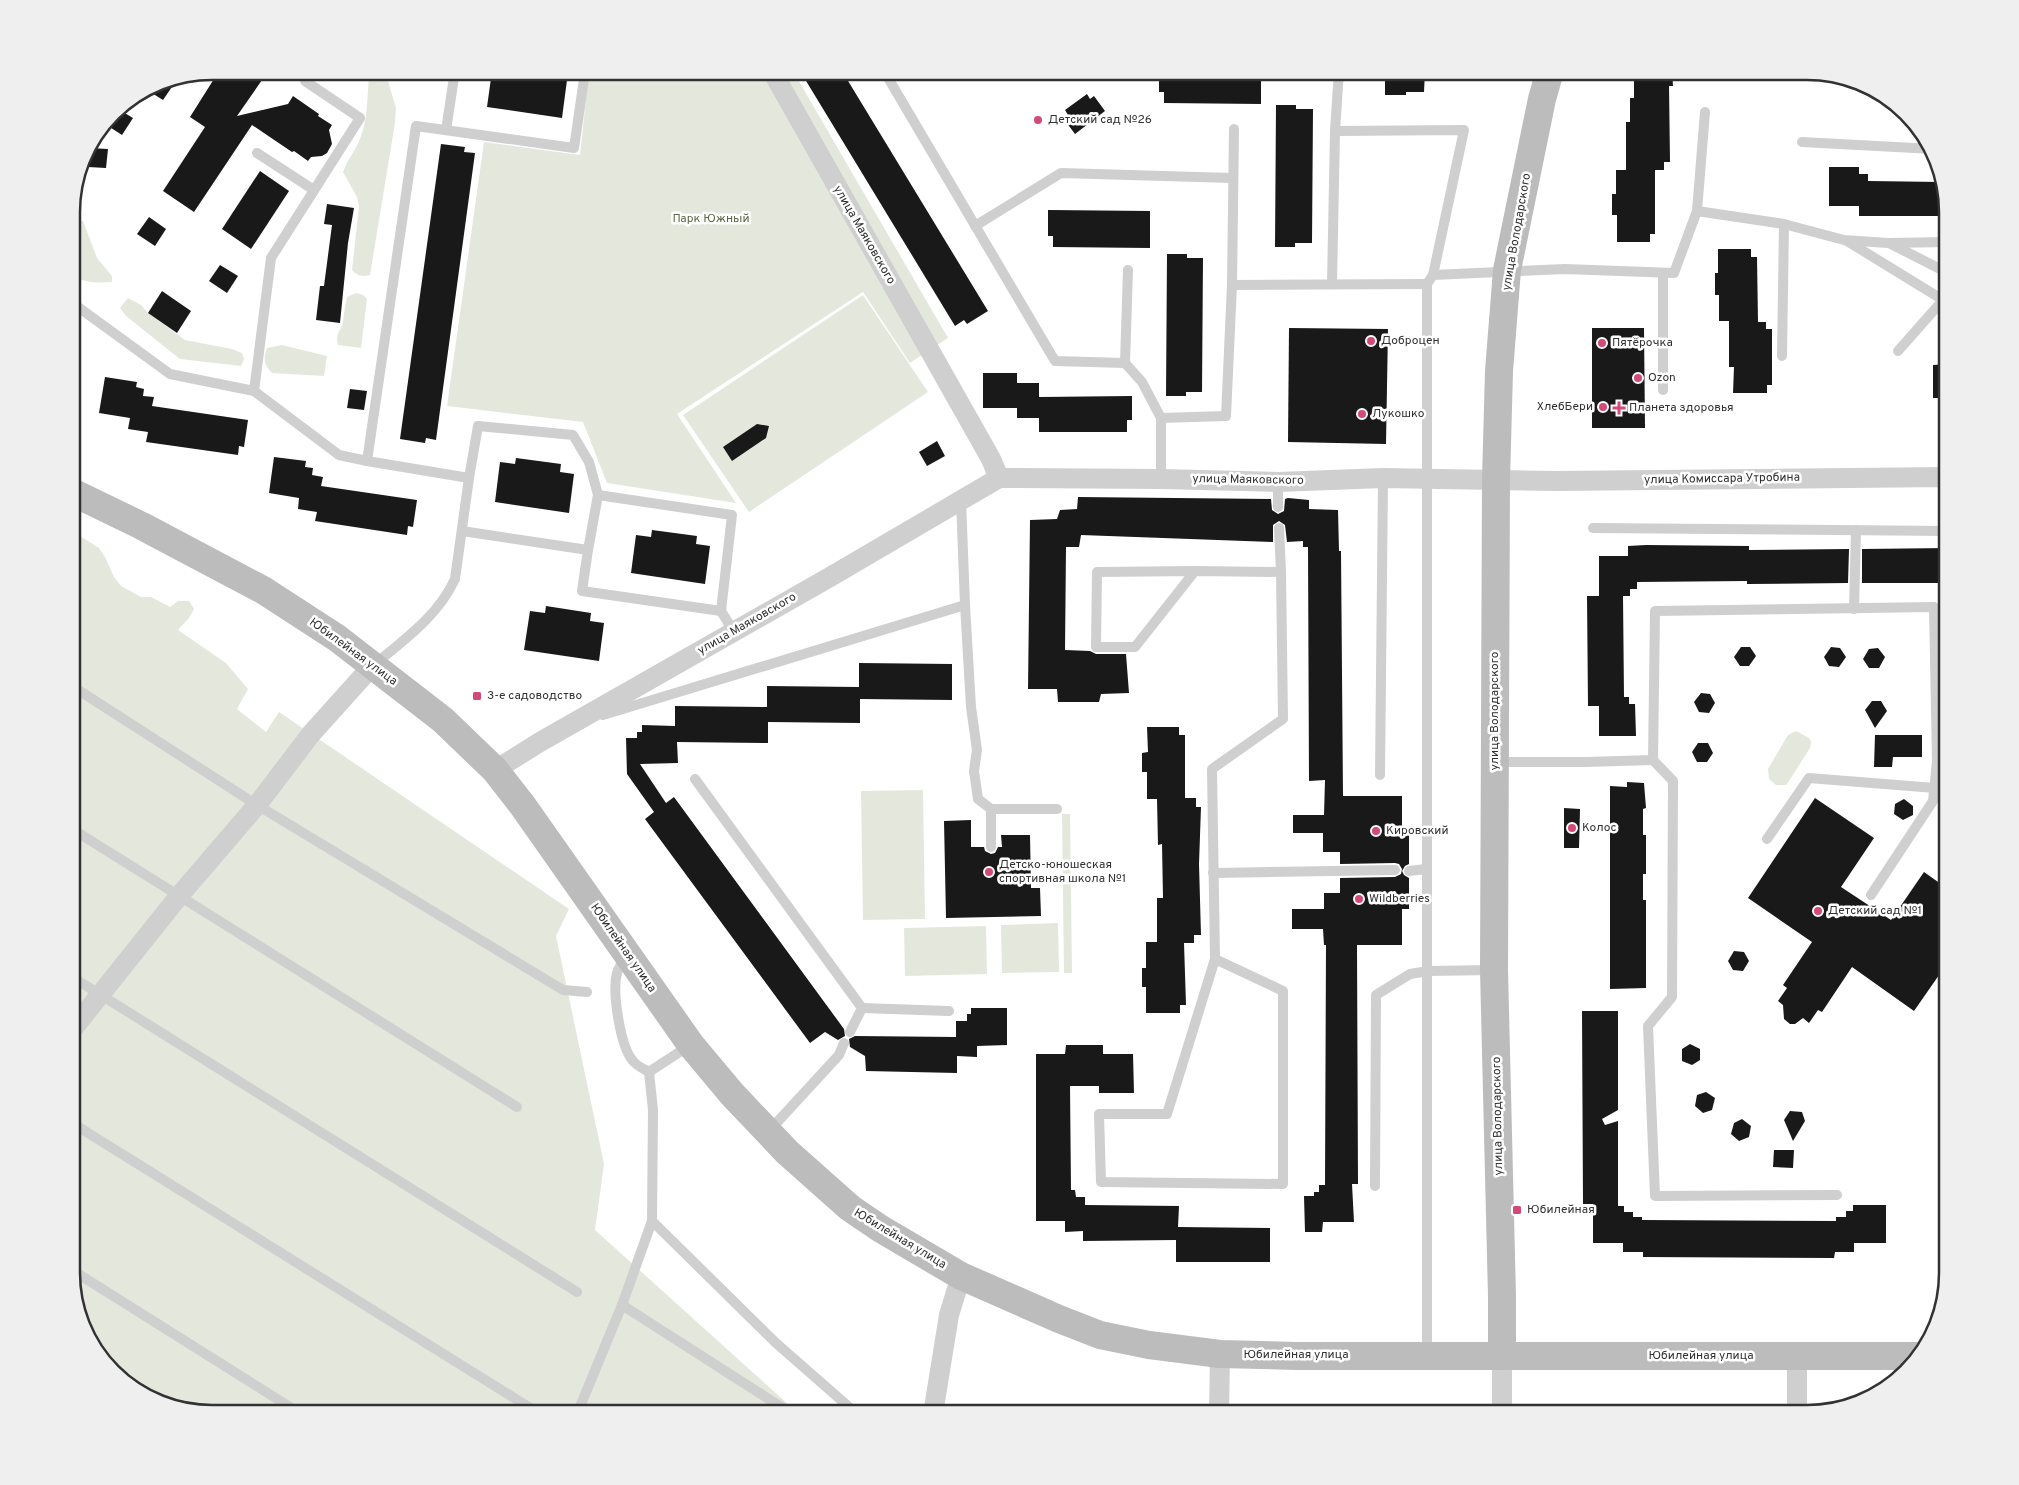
<svg xmlns="http://www.w3.org/2000/svg" width="2019" height="1485" font-family="Overpass,sans-serif">
<style>
.green{fill:#e4e8dc}
.building{fill:#191919}
.lines{fill:none;stroke-linecap:round;stroke-linejoin:round}
.lane{stroke:#cfcfcf;stroke-width:10}
.street{stroke:#cfcfcf;stroke-width:20}
.secondary{stroke:#bcbcbc;stroke-width:28}
.poi-dot{fill:#d34a77;stroke:#fff;stroke-width:2}
.labels{text-anchor:middle;dominant-baseline:central;stroke-width:5;stroke-linejoin:round;paint-order:stroke}
.poi-label{font-size:12px;fill:#323232;stroke:#fff;text-anchor:start}
.park-label{font-size:12px;fill:#5f6943;stroke:#fff}
.street-label{font-size:12px;fill:#323232;stroke:#fff}
.rim{fill:none;stroke:#323232;stroke-width:2.5}
</style>
<rect width="100%" height="100%" fill="#fff"/>
<!-- green -->
<g class="green">
<path d="M372,71H385L396,108L395,123L370,275C361,277 358,276 352,270L359,207L357,197L343,172C348,158 357,149 361,136C368,117 367,97 369,77Z"/>
<path d="M589,71H793L948,338L910,363L863,292L677,414L736,503L607,483L583,422L447,406L484,142L580,155Z"/>
<path d="M72,220L83,221L97,258L112,276V282C96,283 85,283 72,275Z"/>
<path d="M356,293L363,295L367,299L361,348L338,345C335,332 341,332 343,322C344,313 345,306 347,297Z"/>
<path d="M863,295L928,392L749,512L683,415Z"/>
<path d="M128,298L141,305L148,313L185,340L232,349L242,353L244,359L241,366L180,359L126,316L120,308Z"/>
<path d="M282,345L327,356L324,376L272,373C264,365 263,359 267,348Z"/>
<path d="M72,531L99,548L105,557L114,577L121,586L141,597H151L170,607L178,601H189L194,609L189,618L178,630L226,663L248,689L237,709L266,732L279,712L569,909L556,936L604,1164L595,1230L799,1414H212L167,1406L127,1385L90,1343L72,1281V579L75,574L72,572Z"/>
<path d="M1796,731L1809,738L1811,742L1810,748L1789,781L1786,785H1776L1769,779L1768,769L1788,735Z"/>
<path d="M923,790L925,919L863,920L861,791Z"/>
<path d="M1062,814H1070L1072,973H1064Z"/>
<path d="M1058,923L1059,972L1002,973L1001,925Z"/>
<path d="M986,926L987,974L905,976L904,928Z"/>
</g>
<!-- building -->
<g class="building">
<path d="M219,71H248L262,80L237,116L288,104L293,96L319,114L318,116L332,125L329,130L332,144L327,153L322,156L311,157L308,161L294,151L292,152L252,125L194,212L163,191L205,127L190,117Z"/>
<path d="M492,71H554L553,78L567,80L562,118L487,107Z"/>
<path d="M800,71H842L988,311L967,324L964,320L955,326Z"/>
<path d="M1159,71H1261V104L1164,103V92H1159Z"/>
<path d="M1385,71H1425L1424,92H1406V95H1385Z"/>
<path d="M1634,71H1672L1673,86H1669L1670,162H1664V170H1655V234H1650V242H1617V215H1612V194H1616V170H1626V122H1630V98H1634Z"/>
<path d="M178,78L163,100L147,90L159,82Z"/>
<path d="M1087,94L1090,99L1094,96L1105,111L1075,134L1063,118L1068,115L1065,110Z"/>
<path d="M1276,105H1296V109H1313L1312,243H1295V247H1275Z"/>
<path d="M118,109L133,118L122,135L105,124L113,112Z"/>
<path d="M441,144L465,147L464,152L475,153L436,440L426,438L425,443L400,439Z"/>
<path d="M89,148L108,149L106,168L88,167Z"/>
<path d="M1829,167H1859V174H1868V181L1941,182L1948,216H1859V206H1829Z"/>
<path d="M260,171L289,191L251,249L222,229Z"/>
<path d="M327,204L354,208L348,243L340,323L316,320L320,286H324L332,225L324,224Z"/>
<path d="M1048,210L1150,211V248L1053,247V236H1048Z"/>
<path d="M149,217L166,229L155,246L137,234Z"/>
<path d="M1718,249H1751V257H1757L1758,322H1766V329H1772V385H1767V393H1733L1734,367H1729V321H1719V295H1715V273H1718Z"/>
<path d="M1167,254H1187V258H1203L1202,392H1186V396H1166Z"/>
<path d="M220,265L238,276L227,293L209,281Z"/>
<path d="M162,291L191,311L177,333L148,313Z"/>
<path d="M1289,328L1388,329L1386,444L1288,442Z"/>
<path d="M1592,328H1644L1645,428H1592Z"/>
<path d="M1948,364V398H1933V365Z"/>
<path d="M983,373H1017V383H1039V397L1132,396V420H1127V432H1039V418H1017V408H983Z"/>
<path d="M105,377L137,382L136,387L144,389L143,396L154,397L152,406L248,420L244,447L239,446L238,455L146,442L148,432L128,429L130,418L99,413Z"/>
<path d="M350,389L367,391L364,410L347,408Z"/>
<path d="M757,424L769,426L766,438L732,461L723,447Z"/>
<path d="M937,441L945,456L927,466L919,452Z"/>
<path d="M274,457L306,461L305,467L313,468L312,475L323,477L321,486L417,500L413,527L408,526L407,535L315,521L317,512L298,509L299,498L269,493Z"/>
<path d="M516,458L561,464L560,472L574,474L569,513L495,502L500,462L515,464Z"/>
<path d="M1078,497L1271,499L1272,510L1278,514L1284,511L1285,499L1288,498L1309,500V509L1338,510L1339,551H1341L1343,796H1402V832H1409V864L1405,866L1402,871L1404,875L1409,878V909H1402V945H1357L1358,1184H1352L1354,1222H1323L1322,1232H1305L1304,1196H1314V1192H1319V1185H1325L1326,945H1324L1323,929H1292V909H1324V893H1340V878L1395,877L1401,874L1402,869L1399,864L1395,863L1340,864V852H1323V833H1293V815H1324L1325,780L1309,781L1308,547H1303V541L1287,542L1285,525L1279,521L1273,525V542L1081,535L1079,547H1066L1065,650L1090,651L1096,654H1126L1129,693L1101,694L1099,702H1058L1057,689H1028L1030,520L1057,519L1060,510L1077,509Z"/>
<path d="M652,530L697,536L696,544L710,546L705,584L631,573L636,535L651,537Z"/>
<path d="M1646,545L1749,546V550L1849,549L1848,583L1747,584V581L1637,582V589H1630V596H1623L1624,697H1629V704H1635L1636,736H1599V706H1588L1587,596H1599V556H1628V546Z"/>
<path d="M1948,548V583H1862V549Z"/>
<path d="M546,606L591,613L590,621L604,623L599,661L524,650L530,611L545,613Z"/>
<path d="M1741,647H1750L1756,656L1749,666H1740L1734,657Z"/>
<path d="M1831,647L1840,648L1846,657L1839,667L1829,666L1824,657Z"/>
<path d="M1878,648L1885,657L1879,668H1869L1863,659L1869,649Z"/>
<path d="M859,663L952,664V700L860,699V723L768,722V743L677,742L678,763L640,764L666,803L674,797L844,1029L845,1036L838,1040L825,1032L810,1043L645,819L654,812L627,774L626,738H637V732H642V725L675,726V706L767,707V686L859,687Z"/>
<path d="M1701,693L1710,694L1715,703L1709,713L1699,712L1694,702Z"/>
<path d="M1872,701H1881L1887,711L1875,728L1865,710Z"/>
<path d="M1147,727H1179V735H1185V798H1196V807H1201L1199,864L1201,935H1194V943H1184L1186,1005H1180V1013H1146V987H1142V968H1146V942H1157V898H1163L1162,844L1158,845L1157,799H1147V772H1142V753L1148,752Z"/>
<path d="M1875,735H1922V757H1893L1892,767H1874Z"/>
<path d="M1698,743H1708L1713,753L1707,762H1697L1692,752Z"/>
<path d="M1627,782L1644,783L1646,808L1643,809V835H1646V874H1643V900H1646V988L1610,989V786L1627,787Z"/>
<path d="M1815,798L1874,838L1841,887L1891,920L1924,872L1948,889V951H1942L1938,957L1941,962L1946,965L1914,1011L1852,967L1822,1012L1818,1010L1809,1023L1803,1018L1795,1024H1790L1784,1019L1783,1005L1778,1001L1787,988L1783,985L1812,942L1748,898Z"/>
<path d="M1904,799L1913,806V815L1903,820L1894,814L1895,804Z"/>
<path d="M1564,808L1580,809L1579,848H1564Z"/>
<path d="M971,820V847H984L985,851L991,854L995,853L998,847H1002L1001,835H1030L1031,888H1040L1041,916L946,918L944,821Z"/>
<path d="M1734,951L1744,952L1749,961L1743,971L1733,970L1728,961Z"/>
<path d="M971,1008H1007V1045L977,1046V1057L957,1056V1073L866,1071L865,1056L850,1047L849,1039L855,1036L956,1037V1021H967V1014H971Z"/>
<path d="M1582,1011H1618V1110L1602,1119L1605,1125L1618,1121V1206H1624V1212H1633V1217H1642V1220L1836,1221V1217H1846V1211H1853V1205H1886V1243H1854V1252H1835L1834,1258L1643,1257V1252H1623V1243H1593V1204H1583Z"/>
<path d="M1690,1044L1700,1049V1060L1692,1065L1682,1061V1049Z"/>
<path d="M1066,1045H1103V1054H1133L1134,1093H1099V1086H1070L1071,1190H1075L1076,1197H1085V1205L1179,1206L1178,1227L1270,1228V1262H1176V1240L1083,1241V1231L1065,1232V1221H1036V1054H1065Z"/>
<path d="M1706,1092L1715,1098L1712,1110L1703,1113L1695,1106L1697,1095Z"/>
<path d="M1790,1111L1802,1112L1805,1121L1793,1141L1784,1120Z"/>
<path d="M1742,1119L1751,1126L1749,1137L1739,1141L1731,1134L1734,1123Z"/>
<path d="M1774,1150H1794L1793,1168L1773,1167Z"/>
</g>
<g class="lines">
<!-- lane -->
<g class="lane">
<path d="M884,71L1055,361L1125,363"/>
<path d="M446,130L455,71"/>
<path d="M1335,131L1464,130L1433,275L1427,284V1354"/>
<path d="M1802,142L1933,149"/>
<path d="M257,153L314,190"/>
<path d="M1697,211L1705,112"/>
<path d="M975,226L1061,173L1232,178"/>
<path d="M1847,241L1948,303"/>
<path d="M1889,243L1948,273"/>
<path d="M1128,270L1125,363L1142,382L1161,418"/>
<path d="M1663,273V390"/>
<path d="M1433,275L1565,269L1674,273L1697,211L1784,224L1844,240L1888,243L1948,242"/>
<path d="M1332,284L1335,131L1339,71"/>
<path d="M1232,285L1427,284"/>
<path d="M72,306L78,307L170,374L254,391L339,455L367,461"/>
<path d="M1898,351L1943,300"/>
<path d="M1782,356L1784,224"/>
<path d="M254,391L271,258L360,118L305,81L306,71"/>
<path d="M1161,479V418L1226,416L1232,285L1234,129"/>
<path d="M1278,482V507"/>
<path d="M1279,528L1281,572"/>
<path d="M1593,528L1948,531"/>
<path d="M462,531L588,550L598,495L589,462L573,435L478,426L469,478"/>
<path d="M588,550L582,591L721,611L732,515L598,495"/>
<path d="M1195,571L1097,572L1096,647H1135L1195,571L1281,572L1283,719L1212,769L1215,959"/>
<path d="M965,605L971,707L977,750L974,771L978,799L991,809V847"/>
<path d="M1854,609L1856,530"/>
<path d="M721,611L734,632"/>
<path d="M374,665C405,639 438,616 455,579L469,478L367,461L416,126L574,148L584,79L579,71"/>
<path d="M72,686L257,805L563,990L587,992"/>
<path d="M603,715L965,605L961,500"/>
<path d="M1496,762H1586L1653,760"/>
<path d="M1380,775L1383,478"/>
<path d="M695,779L862,1008L850,1032"/>
<path d="M991,809H1057"/>
<path d="M72,829L517,1107"/>
<path d="M1767,839L1809,778L1935,788"/>
<path d="M1409,871L1426,869"/>
<path d="M1213,873L1395,870"/>
<path d="M1871,895L1933,801L1937,761"/>
<path d="M627,955C623,961 619,966 617,973C612,992 620,1046 633,1061C637,1066 644,1069 649,1072"/>
<path d="M1945,957L1948,959"/>
<path d="M1215,959L1283,991V1184L1101,1182L1099,1114H1167Z"/>
<path d="M72,977L577,1292"/>
<path d="M862,1008L949,1011"/>
<path d="M649,1072L690,1045"/>
<path d="M72,1123L540,1414"/>
<path d="M769,1131L839,1055L844,1043"/>
<path d="M1375,1186L1376,995L1410,974L1428,971L1493,970"/>
<path d="M1837,1195L1655,1196L1648,1026L1672,997L1673,781L1653,760L1655,611L1934,607L1937,761H1948"/>
<path d="M652,1221L776,1343L857,1414"/>
<path d="M72,1270L301,1414"/>
<path d="M622,1305L792,1414"/>
<path d="M577,1414L622,1305L652,1221L653,1110L649,1072"/>
</g>
<!-- street -->
<g class="street">
<path d="M772,71L991,459L999,478"/>
<path d="M495,770L540,742L830,577L999,478L1161,479L1278,482L1383,478L1557,481L1945,477L1948,478"/>
<path d="M72,1030L179,896L257,805L311,734L373,665"/>
<path d="M1502,1356V1414"/>
<path d="M1797,1356V1414"/>
<path d="M933,1414L949,1315L961,1276"/>
<path d="M1219,1414L1220,1354"/>
</g>
<!-- secondary -->
<g class="secondary">
<path d="M72,492L142,526L263,590L337,638L443,720L495,770L523,806L691,1045L732,1094L787,1152L850,1208L881,1229L961,1276L1059,1319L1100,1335L1149,1345L1220,1354L1296,1356H1920"/>
<path d="M1502,1356V1297L1494,970L1496,480L1499,371L1507,270L1542,99L1550,71"/>
</g>
</g>
<!-- markers -->
<g class="poi-dot">
<circle cx="1038" cy="120" r="5"/>
<circle cx="1371" cy="341" r="5"/>
<circle cx="1602" cy="343" r="5"/>
<circle cx="1638" cy="378" r="5"/>
<circle cx="1603" cy="407" r="5"/>
<path d="M1616.5 400.5h5v5h5v5h-5v5h-5v-5h-5v-5h5z"/>
<circle cx="1362" cy="414" r="5"/>
<rect x="472" y="691" width="10" height="10" rx="2.5"/>
<circle cx="1572" cy="828" r="5"/>
<circle cx="1376" cy="831" r="5"/>
<circle cx="989" cy="872" r="5"/>
<circle cx="1359" cy="899" r="5"/>
<circle cx="1818" cy="911" r="5"/>
<rect x="1512" y="1205" width="10" height="10" rx="2.5"/>
</g>
<g class="labels">
<!-- poi labels -->
<g class="poi-label">
<text x="1048" y="120">Детский сад №26</text>
<text x="1381" y="341">Доброцен</text>
<text x="1612" y="343">Пятёрочка</text>
<text x="1648" y="378">Ozon</text>
<text x="1593" y="407" text-anchor="end">ХлебБери</text>
<text x="1629" y="408">Планета здоровья</text>
<text x="1372" y="414">Лукошко</text>
<text x="487" y="696">3-е садоводство</text>
<text x="1582" y="828">Колос</text>
<text x="1386" y="831">Кировский</text>
<text x="999" y="865">Детско-юношеская<tspan x="999" dy="14">спортивная школа №1</tspan></text>
<text x="1369" y="899">Wildberries</text>
<text x="1828" y="911">Детский сад №1</text>
<text x="1527" y="1210">Юбилейная</text>
</g>
<!-- park labels -->
<g class="park-label">
<text x="711" y="219">Парк Южный</text>
</g>
<!-- street labels -->
<g class="street-label">
<text transform="translate(1517 232) rotate(-80)">улица Володарского</text>
<text transform="translate(864 235) rotate(60)">улица Маяковского</text>
<text transform="translate(1722 479) rotate(-1)">улица Комиссара Утробина</text>
<text transform="translate(1248 480) rotate(1)">улица Маяковского</text>
<text transform="translate(747 624) rotate(-30)">улица Маяковского</text>
<text transform="translate(353 652) rotate(36)">Юбилейная улица</text>
<text transform="translate(1495 711) rotate(-90)">улица Володарского</text>
<text transform="translate(623 948) rotate(55)">Юбилейная улица</text>
<text transform="translate(1498 1116) rotate(-91)">улица Володарского</text>
<text transform="translate(900 1239) rotate(31)">Юбилейная улица</text>
<text x="1296" y="1355">Юбилейная улица</text>
<text x="1701" y="1356">Юбилейная улица</text>
</g>
</g>
<!-- crop -->
<path d="M0 0H2019V1485H0ZM212 80H1807A132 132 0 0 1 1939 212V1273A132 132 0 0 1 1807 1405H212A132 132 0 0 1 80 1273V212A132 132 0 0 1 212 80Z" fill="#efefef" fill-rule="evenodd"/>
<path class="rim" d="M212 80H1807A132 132 0 0 1 1939 212V1273A132 132 0 0 1 1807 1405H212A132 132 0 0 1 80 1273V212A132 132 0 0 1 212 80Z"/>
</svg>
